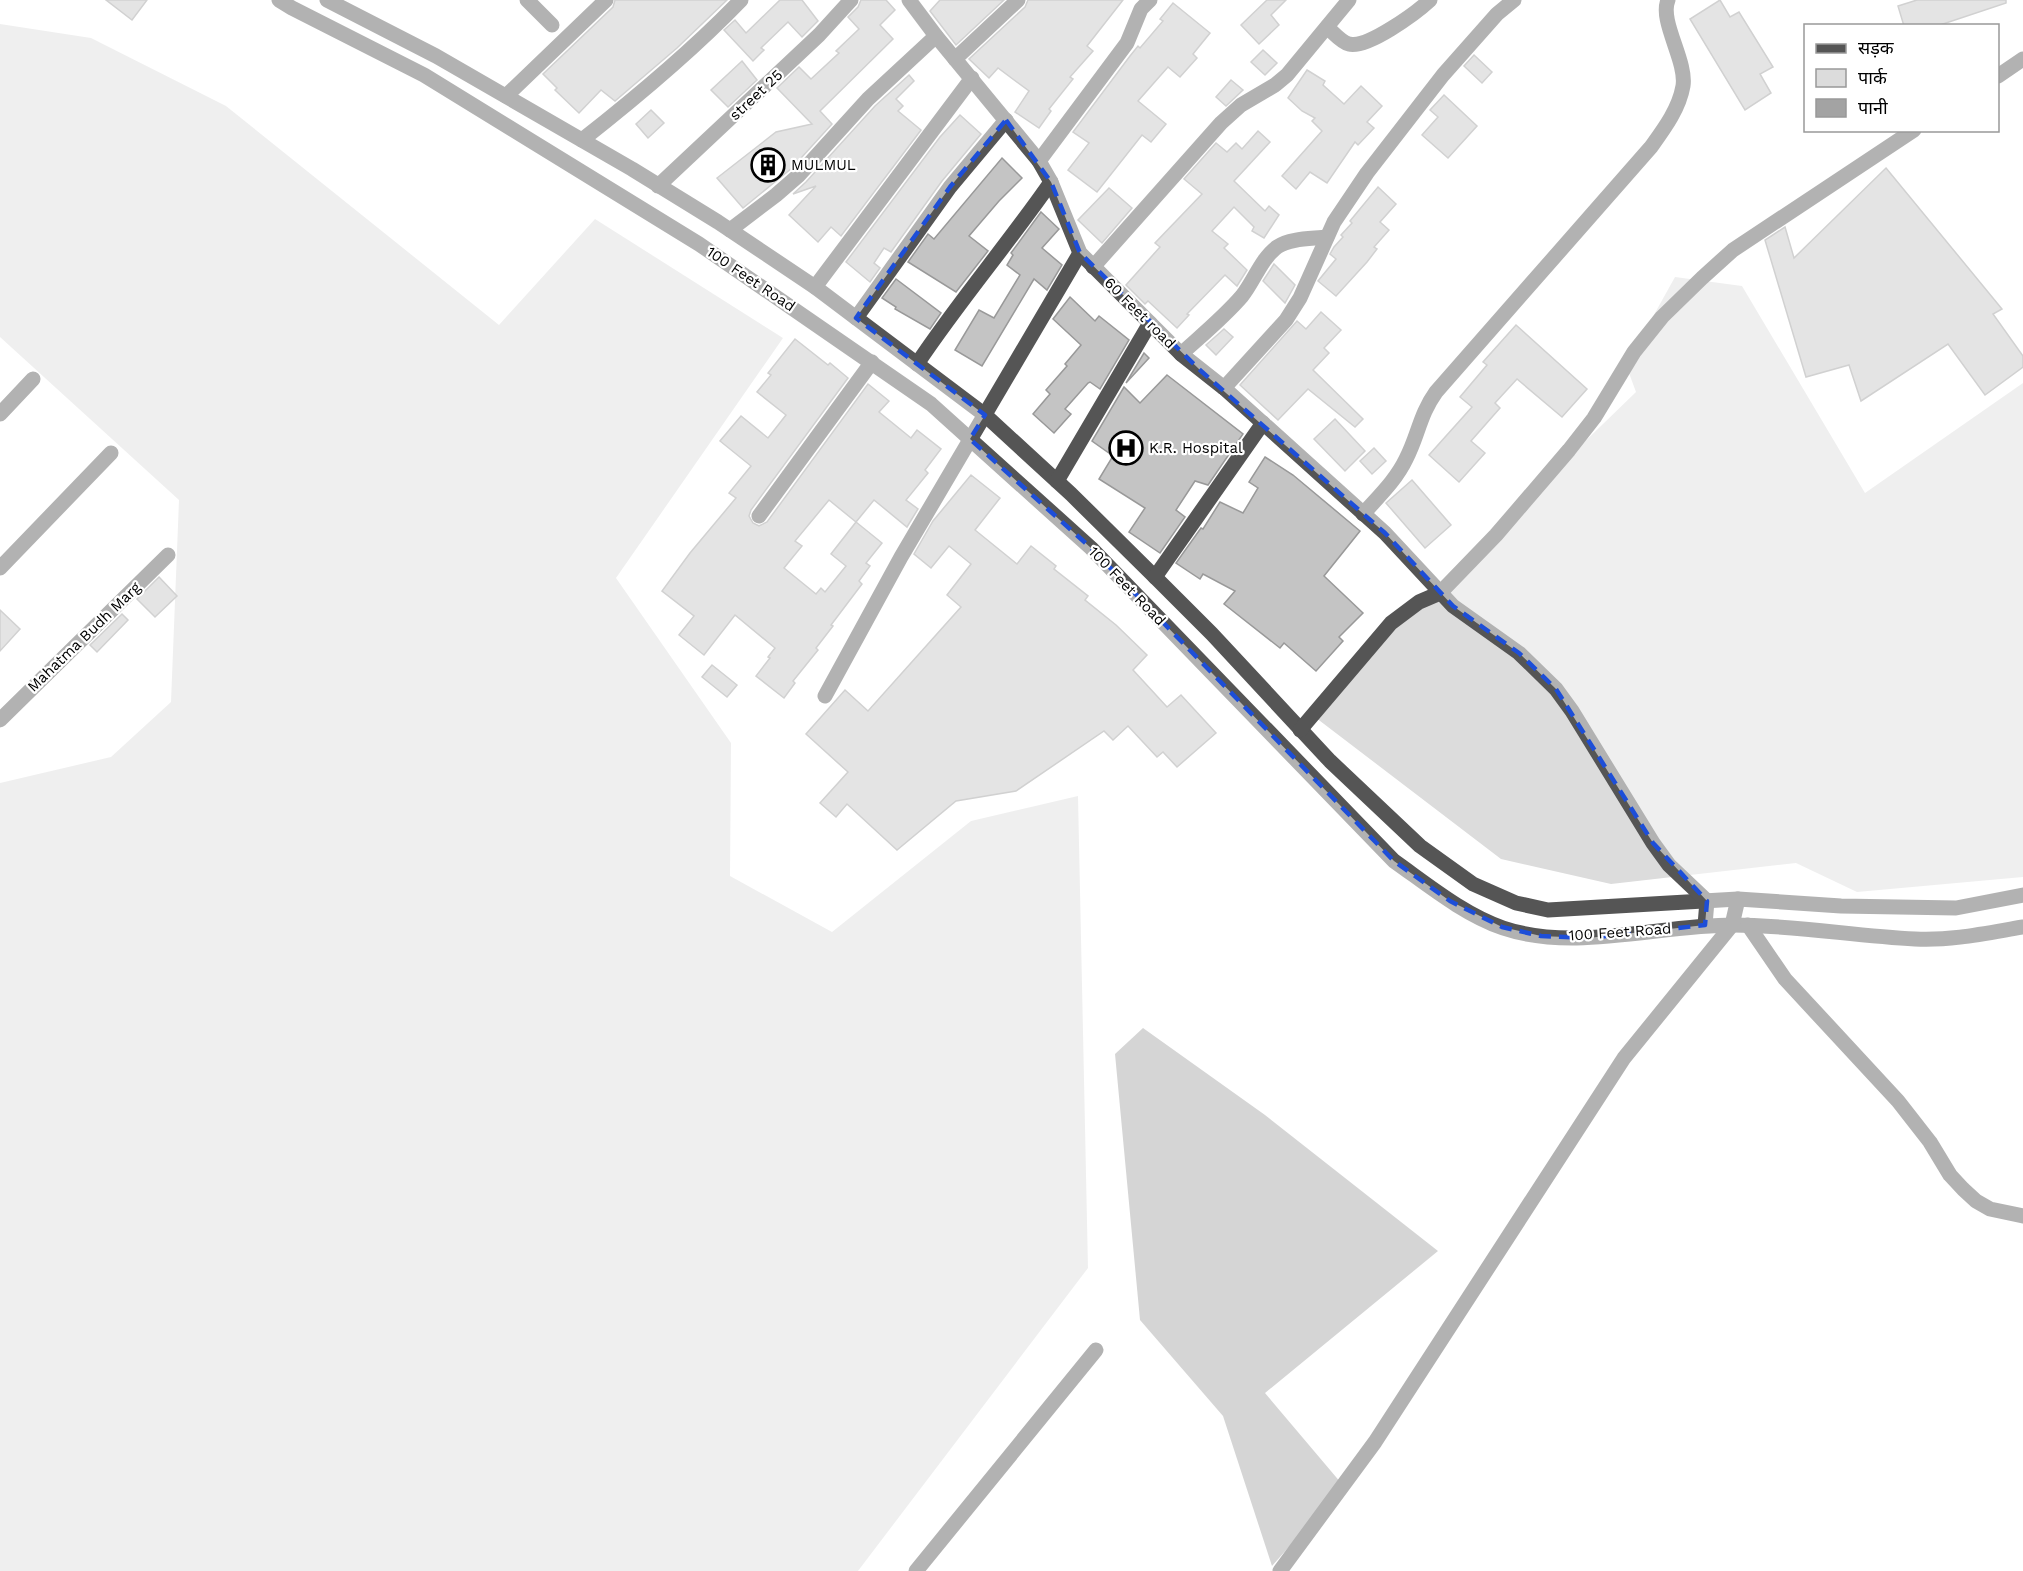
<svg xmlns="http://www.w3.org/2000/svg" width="2023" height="1571" font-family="'Work Sans','Noto Sans Devanagari',sans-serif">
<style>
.green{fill:#dcdcdc}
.water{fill:#a3a3a3}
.building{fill:#c4c4c4;stroke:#999;stroke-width:1.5;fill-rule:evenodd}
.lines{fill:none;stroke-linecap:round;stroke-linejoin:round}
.minor{stroke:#555;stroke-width:15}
.marked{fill:none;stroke:#1d4ed8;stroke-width:4.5;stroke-dasharray:12 8;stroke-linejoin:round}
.labels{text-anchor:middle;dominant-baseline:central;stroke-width:4.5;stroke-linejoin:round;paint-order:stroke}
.street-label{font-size:15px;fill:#000;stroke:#fff}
.poi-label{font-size:15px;fill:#000;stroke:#fff;text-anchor:start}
</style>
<rect width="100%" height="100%" fill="#fff"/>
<!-- green -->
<g class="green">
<path d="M0,24L91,38L226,106L499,325L595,219L783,338L616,578L731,743L730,876L832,932L971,821L1078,796L1088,1268L858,1571H0V783L111,757L171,702L179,500L0,337Z"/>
<path d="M1675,277L1742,286L1865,493L2023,383V877L1857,892L1796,863L1611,884L1501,859L1307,711L1636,392L1626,365Z"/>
</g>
<!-- water -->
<path class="water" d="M1143,1028L1265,1115L1438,1251L1265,1393L1347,1490L1341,1488L1272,1566L1223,1416L1140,1320L1115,1054Z"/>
<!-- building -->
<g class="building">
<path d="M106,0H147L132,20Z"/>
<path d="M615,0H727L677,48L615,101L601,90L579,113L555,90L557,88L543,74L613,7Z"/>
<path d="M780,0H802L818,21L802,37L788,22L761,48L764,50L753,61L724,30L735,20L746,33Z"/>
<path d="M861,0H886L895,10L880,25L893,39L820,111L832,124L792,168L743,208L717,178L776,132L812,124L777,88L799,67L811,79L839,53L836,51L859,29L848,17L858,7Z"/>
<path d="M940,0H1004L956,45L930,11Z"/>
<path d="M1028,0H1123L1087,46L1093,51L1070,77L1073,79L1049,109L1051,111L1039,128L1015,112L1029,91L998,68L989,78L969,59L1025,7Z"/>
<path d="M1267,0H1286L1271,15L1279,25L1259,44L1241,25Z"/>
<path d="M1720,0L1730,17L1739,12L1773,67L1760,74L1771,93L1745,110L1690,19Z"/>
<path d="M1917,0H2006V3L1937,26H1904L1898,6Z"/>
<path d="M1173,3L1210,33L1193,54L1197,58L1180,77L1168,67L1138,101L1166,124L1151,142L1142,135L1097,192L1068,170L1089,143L1073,132L1130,56L1138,46L1140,48L1163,21L1160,19Z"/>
<path d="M1263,50L1277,63L1265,75L1251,62Z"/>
<path d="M1474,55L1492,72L1482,83L1464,66Z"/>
<path d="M742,61L757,80L728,107L711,90Z"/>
<path d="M1307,70L1325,81L1323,85L1344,104L1361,86L1382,106L1367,122L1374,128L1358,145L1355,142L1327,183L1310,172L1296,189L1282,176L1322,131L1312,121L1315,118L1302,111L1288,98Z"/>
<path d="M909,75L914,81L896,99L903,106L898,111L921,130L841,236L831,227L818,242L789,215L816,186L793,194L806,182L875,106Z"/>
<path d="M1231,80L1243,90L1226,106L1216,97Z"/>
<path d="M1444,95L1477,126L1448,158L1422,135L1438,117L1430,110Z"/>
<path d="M651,110L664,123L648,138L636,124Z"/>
<path d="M960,115L981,134L942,181L891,252L884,248L874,263L880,268L870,282L846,262L940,137Z"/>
<path d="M1258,131L1270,142L1234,181L1265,211L1269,206L1279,215L1264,238L1252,231L1254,227L1234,207L1212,231L1228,244L1224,248L1247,270L1237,286L1225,275L1187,314L1189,315L1177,328L1148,301L1145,304L1126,285L1160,247L1155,243L1202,194L1184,179L1216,143L1227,152L1236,143L1242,149Z"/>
<path d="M1002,158L1022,178L999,201L969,236L988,251L956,292L908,262L928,234L934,239Z"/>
<path d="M1886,168L2002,309L1993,314L2023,356V367L1985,395L1948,344L1861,401L1849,365L1806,377L1765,240L1785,227L1794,258Z"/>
<path d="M1378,187L1396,204L1380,222L1389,230L1374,247L1377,249L1367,262L1336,296L1318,281L1336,259L1330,254L1334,247L1343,237L1341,235L1352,223L1350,221Z"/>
<path d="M1109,188L1132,208L1102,243L1078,220Z"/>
<path d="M1041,212L1059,229L1042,248L1062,265L1047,290L1034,279L982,366L955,350L979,310L994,318L1020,275L1007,265L1013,255L1011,253Z"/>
<path d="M1274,264L1295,285L1285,303L1263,281Z"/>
<path d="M896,279L941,313L930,329L895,309L896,307L882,298Z"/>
<path d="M1070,297L1095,321L1099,316L1129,340L1100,389L1090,382L1088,383L1065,409L1071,414L1054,433L1033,414L1050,394L1046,390L1067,366L1065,364L1081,345L1053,319Z"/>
<path d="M1321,312L1341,330L1324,348L1329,353L1313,370L1363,419L1355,427L1308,389L1278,420L1240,385L1297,321L1306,329Z"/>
<path d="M1516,325L1587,389L1562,417L1517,379L1495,403L1500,408L1471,441L1485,453L1459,482L1429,455L1472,407L1460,397L1487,365L1483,362Z"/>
<path d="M1224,329L1233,337L1216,355L1206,345Z"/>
<path d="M795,339L828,365L830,363L848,378L751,510L749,516L753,523L759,526L767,522L868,384L889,401L879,412L911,438L917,430L941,449L925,470L928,473L906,500L918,509L907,527L874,500L856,522L882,543L866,563L870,566L859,581L862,584L831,625L833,626L816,648L818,650L793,681L795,683L784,698L756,676L770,658L768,657L775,648L735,615L704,655L679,635L694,616L662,591L690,553L736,498L729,493L751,466L720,441L741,416L768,438L786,415L757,392L771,375L768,373ZM829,500L856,522L831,554L846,566L825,592L821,588L816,594L784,568L802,546L795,541Z"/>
<path d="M1144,353L1149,358L1126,383Z"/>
<path d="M1167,375L1243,434L1208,485L1195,481L1176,510L1185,517L1160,553L1129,532L1145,508L1099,479L1113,456L1092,441L1124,387L1140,403Z"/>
<path d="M1335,419L1365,451L1345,471L1314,439Z"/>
<path d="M1374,448L1386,461L1372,474L1360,461Z"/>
<path d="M1265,457L1293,475L1360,531L1324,576L1363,613L1339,637L1343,641L1316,671L1284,643L1280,648L1224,604L1235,591L1203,574L1200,579L1176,563L1201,528L1203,529L1220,502L1243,513L1258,488L1249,482Z"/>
<path d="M971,475L1000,498L975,530L1017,564L1031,546L1056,566L1054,569L1088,596L1085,600L1116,625L1147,655L1133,670L1167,707L1181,695L1216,733L1177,767L1163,752L1157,757L1128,726L1113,740L1104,731L1016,791L956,801L897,850L847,804L836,817L820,803L848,772L806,734L845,690L868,711L961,607L947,595L971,564L949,546L931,568L914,554L933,521Z"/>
<path d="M1412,480L1451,525L1425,548L1386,503Z"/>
<path d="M159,577L177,596L155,617L137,599Z"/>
<path d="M0,610L20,629L0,651Z"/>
<path d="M122,614L128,620L97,652L90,645Z"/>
<path d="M712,665L737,685L727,697L702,677Z"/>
</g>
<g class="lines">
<!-- minor -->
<g class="minor">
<path d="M279,0L292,8L424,75L699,244L931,404L1091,548L1394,861C1428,885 1463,914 1503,928C1574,952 1659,925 1733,925C1794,925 1854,936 1915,939C1951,941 1987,933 2023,927"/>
<path d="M327,0L436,56L632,169L718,222L815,287L985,415L1071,494L1155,577L1212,634L1330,761L1420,846L1473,884L1516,903L1548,910L1738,899L1841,906L1956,908L2023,895"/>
<path d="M527,0L552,25"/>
<path d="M909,0L936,36L1039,161L1051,182L1080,253L1181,354L1224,388L1385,533L1453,606L1519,653L1556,689L1572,711L1653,843L1669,865L1707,901L1705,925"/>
<path d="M1327,27C1333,32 1341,42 1349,44C1367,49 1416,13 1430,0"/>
<path d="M955,59L1018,0"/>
<path d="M1998,76L2023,59"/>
<path d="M506,96L606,0"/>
<path d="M582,140C638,96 692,51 741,0"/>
<path d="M1039,161L1127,43L1141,9L1150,0"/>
<path d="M658,186L819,35L851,0"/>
<path d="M730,230L776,195L799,175L868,99L936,36"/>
<path d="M1093,267L1221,123L1241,105L1275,85L1287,75L1349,0"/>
<path d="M815,287L972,78"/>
<path d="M856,318L950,187L1006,120"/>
<path d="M1181,354C1202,335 1224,317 1242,296C1254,281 1261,259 1277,247C1291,238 1311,239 1327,237"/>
<path d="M917,364C959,301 1008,244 1051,182"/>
<path d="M1224,388L1286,320L1300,298L1334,222L1367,173L1443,75L1497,14L1514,0"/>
<path d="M0,414L33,379"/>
<path d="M1057,481L1150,323"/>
<path d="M1363,514C1379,496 1396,480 1406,459C1418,436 1420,414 1436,392L1651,147C1664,129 1679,109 1683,86C1687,61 1659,21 1668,0"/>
<path d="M759,516L872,362"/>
<path d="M0,568L111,453"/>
<path d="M1155,577L1263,423"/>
<path d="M825,696L901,557L1080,253"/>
<path d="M0,720L168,555"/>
<path d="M1300,730L1391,623L1419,602L1440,593L1496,535L1569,450L1594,418L1634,352L1662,317L1702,278L1733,250L1914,130"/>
<path d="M1748,925L1785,979L1898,1101L1930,1142L1950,1175L1963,1189L1976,1201L1990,1209L2023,1216"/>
<path d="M916,1571L1096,1350"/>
<path d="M1280,1571L1375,1442L1624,1058L1732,925L1738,899"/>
</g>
</g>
<!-- marked area -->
<path d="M0 0H2023V1571H0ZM1006,120L1051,182L1080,253L1201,371L1385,533L1453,606L1519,653L1556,689L1653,843L1707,901L1705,925L1588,938L1541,936L1502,927L1450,901L1394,861L1091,548L970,439L985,415L856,318L950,187Z" fill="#fff" fill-opacity=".55" fill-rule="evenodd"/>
<path class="marked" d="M1006,120L1051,182L1080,253L1201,371L1385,533L1453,606L1519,653L1556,689L1653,843L1707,901L1705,925L1588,938L1541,936L1502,927L1450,901L1394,861L1091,548L970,439L985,415L856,318L950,187Z"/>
<!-- icons -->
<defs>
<symbol id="building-ring" viewBox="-11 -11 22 22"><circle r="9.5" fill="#fff" stroke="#000" stroke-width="1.5"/><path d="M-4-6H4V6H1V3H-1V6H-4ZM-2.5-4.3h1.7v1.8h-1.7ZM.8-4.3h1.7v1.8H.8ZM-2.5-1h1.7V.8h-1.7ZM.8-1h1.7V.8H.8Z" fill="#000"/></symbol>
<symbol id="hospital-ring" viewBox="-11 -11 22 22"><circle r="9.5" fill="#fff" stroke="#000" stroke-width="1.5"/><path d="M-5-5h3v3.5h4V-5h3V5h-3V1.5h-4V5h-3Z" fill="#000"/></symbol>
</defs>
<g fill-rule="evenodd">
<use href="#building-ring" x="749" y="146" width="38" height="38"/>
<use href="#hospital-ring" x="1107" y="429" width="38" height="38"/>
</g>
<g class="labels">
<!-- street labels -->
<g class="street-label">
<text transform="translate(756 95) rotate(-43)">street 25</text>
<text transform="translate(751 279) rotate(34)">100 Feet Road</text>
<text transform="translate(1140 313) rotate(45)">60 Feet road</text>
<text transform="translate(1127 586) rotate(46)">100 Feet Road</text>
<text transform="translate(84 637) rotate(-44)">Mahatma Budh Marg</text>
<text transform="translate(1620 932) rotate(-4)">100 Feet Road</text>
</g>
<!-- poi labels -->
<g class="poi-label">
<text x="791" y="165">MULMUL</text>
<text x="1149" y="448">K.R. Hospital</text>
</g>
</g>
<!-- legend -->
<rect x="1804" y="24" width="195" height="108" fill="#ffffff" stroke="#999999" stroke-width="1.5"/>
<rect x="1816" y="44" width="30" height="9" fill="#555555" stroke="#999999" stroke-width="1.5"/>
<text x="1858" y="54" font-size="18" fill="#000000">सड़क</text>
<rect x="1816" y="69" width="30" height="18" fill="#dcdcdc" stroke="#999999" stroke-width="1.5"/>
<text x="1858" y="84" font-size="18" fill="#000000">पार्क</text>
<rect x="1816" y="99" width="30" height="18" fill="#a3a3a3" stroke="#999999" stroke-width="1.5"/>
<text x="1858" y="114" font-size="18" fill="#000000">पानी</text>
</svg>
